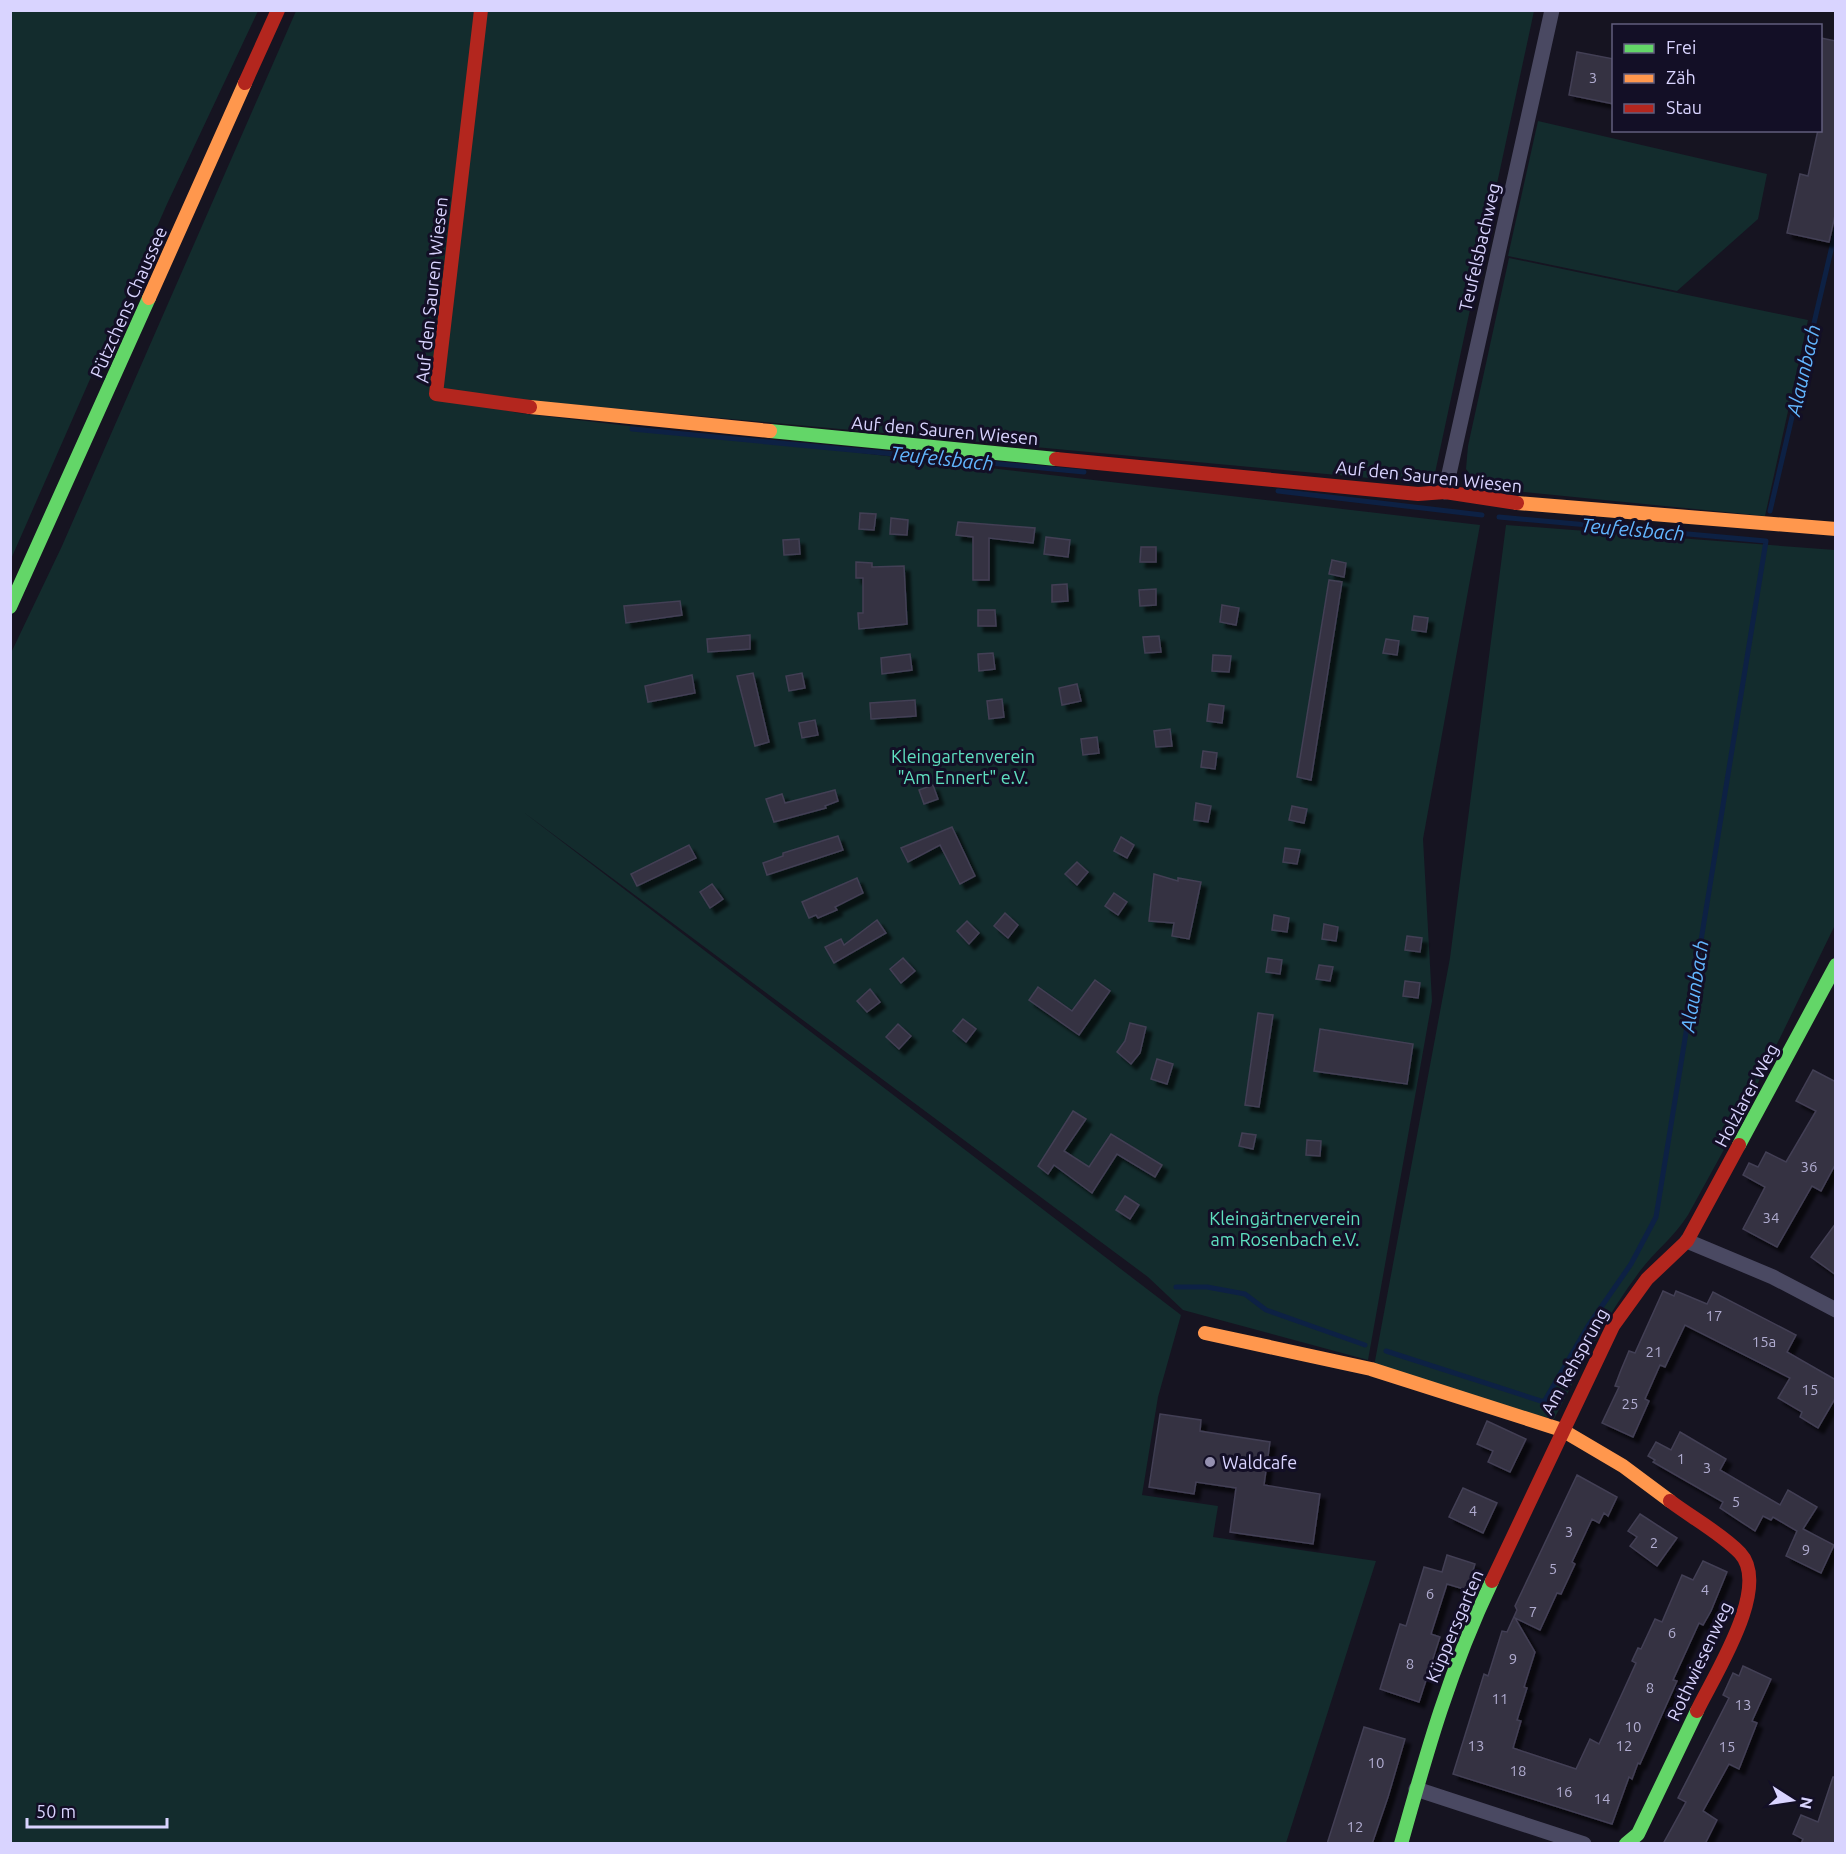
<svg xmlns="http://www.w3.org/2000/svg" width="1846" height="1854" font-family="Ubuntu,sans-serif">
<style>
.green{fill:#132c2d}
.lines{fill:none;stroke-linecap:round;stroke-linejoin:round}
.stream{stroke:#0d2144;stroke-width:5}
.building{fill:#343243;stroke:#433f54;stroke-width:1.5;filter:url(#shadow)}
.street{stroke:#4a4962;stroke-width:15}
.fast{stroke:#63d668;stroke-width:14}
.slow{stroke:#ff974d;stroke-width:14}
.jam{stroke:#b3261e;stroke-width:14}
.poi-dot{fill:#9591b1;stroke:#130f26;stroke-width:2}
.labels{text-anchor:middle;dominant-baseline:central;stroke-width:6;stroke-linejoin:round;paint-order:stroke}
.number-label{font-size:15px;fill:#b0acd0}
.street-label{font-size:18px;fill:#d9d4ff;stroke:#130f26}
.park-label{font-size:18px;fill:#5fe0c0;stroke:#130f26}
.poi-label{font-size:18px;fill:#d9d4ff;stroke:#130f26;text-anchor:start}
.water-label{font-size:20px;font-style:italic;fill:#62b6ff;stroke:#130f26}
</style>
<defs>
<filter id="shadow"><feDropShadow dx="5.5" dy="5.5" stdDeviation="1.5" flood-color="#0009"/></filter>
</defs>
<rect width="100%" height="100%" fill="#161421"/>
<!-- green -->
<g class="green">
<path d="M11,10L258,11L167,204L11,559Z"/>
<path d="M296,11H475L433,394L518,413L1480,525L1423,839L1432,1001L1368,1360L1183,1310L1148,1277L522,811L1181,1315L1158,1397L1142,1495L1218,1506L1213,1537L1376,1561L1286,1843H11L10,655L62,546Z"/>
<path d="M484,11H1534L1435,473L1423,483L439,392Z"/>
<path d="M1538,121L1767,174L1758,219L1677,291L1508,256Z"/>
<path d="M1509,258L1808,320L1765,516L1494,489C1480,485 1474,480 1466,469L1468,446Z"/>
<path d="M1506,525L1835,550V925L1738,1124L1688,1215C1675,1236 1655,1251 1640,1271C1605,1317 1581,1368 1554,1419L1372,1377L1450,958Z"/>
</g>
<g class="lines">
<!-- stream -->
<g class="stream">
<path d="M632,429L1084,472"/>
<path d="M1278,491L1482,515"/>
<path d="M1770,511L1836,229"/>
<path d="M1176,1287H1207L1245,1294L1266,1310L1365,1345"/>
<path d="M1386,1351L1544,1402L1588,1326L1631,1264L1656,1217L1766,541L1499,517"/>
</g>
</g>
<!-- building -->
<g class="building">
<path d="M1821,38L1836,41V211L1829,242L1787,233L1800,174L1808,176L1818,130H1821Z"/>
<path d="M1577,52L1614,59V104L1569,95Z"/>
<path d="M860,513L876,514L874,530L859,529Z"/>
<path d="M891,518L908,520L907,535L890,534Z"/>
<path d="M958,522L1035,528L1033,543L989,538V580H973V537L956,535Z"/>
<path d="M1046,537L1070,540L1068,557L1044,554Z"/>
<path d="M799,539L800,554L784,555L783,540Z"/>
<path d="M1141,547H1156V562H1140Z"/>
<path d="M1332,560L1346,563L1344,577L1329,574Z"/>
<path d="M856,562L872,563V567L904,566L907,624L859,629L858,613H863V578H856Z"/>
<path d="M1329,580L1342,582L1311,780L1297,777Z"/>
<path d="M1067,584L1068,601L1052,602V585Z"/>
<path d="M1156,589V605L1140,606L1139,590Z"/>
<path d="M680,601L682,615L626,623L624,606Z"/>
<path d="M1222,605L1239,608L1236,625L1220,622Z"/>
<path d="M978,610H995L996,626H978Z"/>
<path d="M1414,616L1428,618L1426,632L1412,630Z"/>
<path d="M750,635V649L708,652L707,639Z"/>
<path d="M1159,636L1161,652L1145,653L1143,637Z"/>
<path d="M1386,639L1399,641L1397,655L1383,653Z"/>
<path d="M993,653L995,669L979,671L978,654Z"/>
<path d="M910,654L912,670L882,674L881,658Z"/>
<path d="M1213,655L1231,656L1229,672L1212,671Z"/>
<path d="M753,673L769,742L755,746L737,676Z"/>
<path d="M802,673L805,688L789,691L786,676Z"/>
<path d="M692,675L695,693L648,702L645,686Z"/>
<path d="M1077,684L1081,701L1062,705L1059,688Z"/>
<path d="M1002,699L1004,717L989,719L987,701Z"/>
<path d="M915,700L916,716L871,719L870,703Z"/>
<path d="M1209,704L1224,706L1222,723L1207,721Z"/>
<path d="M815,720L818,735L802,738L799,723Z"/>
<path d="M1170,729L1172,746L1156,747L1154,731Z"/>
<path d="M1097,737L1099,753L1083,755L1081,739Z"/>
<path d="M1203,751L1217,753L1215,769L1201,767Z"/>
<path d="M933,785L938,799L924,804L919,790Z"/>
<path d="M835,790L838,801L825,806L826,808L774,822L766,799L782,794L785,803Z"/>
<path d="M1196,803L1211,806L1208,822L1194,820Z"/>
<path d="M1292,806L1307,809L1304,823L1289,820Z"/>
<path d="M952,827L975,876L960,884L940,845L908,862L901,848Z"/>
<path d="M838,836L843,850L767,875L763,863L783,856V853Z"/>
<path d="M1121,837L1134,845L1127,858L1114,851Z"/>
<path d="M689,845L696,858L637,886L631,874Z"/>
<path d="M1285,848L1300,850L1297,864L1283,862Z"/>
<path d="M1077,862L1088,872L1077,885L1065,874Z"/>
<path d="M1154,874L1178,881V878L1201,882L1189,939L1172,936L1174,923L1149,921Z"/>
<path d="M857,878L863,893L835,907L837,910L818,918L816,915L809,918L802,902Z"/>
<path d="M712,884L723,899L710,908L700,892Z"/>
<path d="M1114,893L1127,902L1118,915L1105,906Z"/>
<path d="M1005,913L1018,925L1008,938L994,926Z"/>
<path d="M1274,915L1289,918L1287,932L1272,930Z"/>
<path d="M877,920L886,933L834,963L825,947L841,939L844,945Z"/>
<path d="M967,921L979,933L969,944L957,931Z"/>
<path d="M1324,924L1338,927L1336,941L1322,939Z"/>
<path d="M1407,936L1422,938L1420,952L1405,950Z"/>
<path d="M903,958L915,971L901,983L890,969Z"/>
<path d="M1268,958L1282,960L1280,974L1266,972Z"/>
<path d="M1319,965L1333,967L1330,981L1316,979Z"/>
<path d="M1095,980L1110,991L1079,1035L1029,1000L1038,987L1072,1011Z"/>
<path d="M1405,981L1420,983L1418,998L1403,996Z"/>
<path d="M870,989L880,1002L867,1012L857,1001Z"/>
<path d="M1258,1013L1273,1015L1259,1107L1245,1105Z"/>
<path d="M963,1019L976,1029L966,1042L953,1031Z"/>
<path d="M1130,1023L1146,1027L1140,1053L1131,1064L1117,1052L1125,1041Z"/>
<path d="M898,1024L911,1036L899,1049L886,1037Z"/>
<path d="M1320,1029L1413,1044L1407,1084L1314,1071Z"/>
<path d="M1157,1059L1173,1064L1167,1084L1151,1079Z"/>
<path d="M1813,1070L1836,1082V1163L1821,1191L1812,1186L1777,1247L1743,1229L1765,1187L1743,1175L1749,1163L1758,1167L1766,1152L1786,1162L1816,1111L1796,1101Z"/>
<path d="M1073,1111L1086,1119L1064,1151L1089,1167L1111,1134L1162,1165L1155,1177L1117,1154L1092,1193L1054,1165L1048,1174L1038,1166Z"/>
<path d="M1242,1133L1256,1135L1253,1149L1239,1146Z"/>
<path d="M1307,1140L1321,1141L1320,1156L1306,1155Z"/>
<path d="M1125,1196L1139,1205L1130,1219L1116,1210Z"/>
<path d="M1836,1223V1275L1811,1257Z"/>
<path d="M1663,1291L1674,1296L1676,1291L1707,1304L1713,1292L1796,1335L1787,1352L1836,1380V1397L1818,1428L1800,1417L1802,1412L1778,1398L1790,1378L1685,1325L1665,1367L1660,1365L1645,1399L1649,1401L1633,1437L1602,1423L1619,1387L1615,1386L1621,1370L1629,1351L1635,1353Z"/>
<path d="M1160,1414L1201,1420L1200,1431L1270,1442L1264,1485L1320,1494L1313,1544L1230,1532L1236,1488L1196,1482L1194,1494L1149,1487Z"/>
<path d="M1487,1421L1526,1439L1510,1472L1488,1462L1493,1451L1477,1444Z"/>
<path d="M1680,1432L1726,1459L1720,1470L1780,1505L1788,1490L1817,1507L1803,1529L1834,1545L1821,1573L1786,1556L1797,1531L1773,1517L1771,1520L1763,1516L1755,1531L1720,1508L1723,1502L1653,1462L1655,1460L1648,1456L1656,1442L1671,1450Z"/>
<path d="M1577,1475L1617,1497L1608,1516L1604,1513L1599,1523L1592,1519L1572,1562L1575,1564L1561,1594L1557,1593L1540,1630L1515,1618L1535,1652L1524,1687L1527,1688L1517,1720L1521,1721L1513,1748L1576,1769L1590,1739L1599,1744L1636,1663L1632,1661L1638,1648L1641,1649L1655,1619L1662,1622L1682,1575L1693,1580L1703,1561L1727,1572L1711,1611L1703,1625L1699,1623L1673,1680L1677,1681L1640,1764L1638,1763L1632,1779L1629,1777L1612,1824L1453,1774L1484,1674L1488,1676L1502,1631L1507,1632L1517,1610L1515,1606Z"/>
<path d="M1463,1488L1497,1503L1483,1533L1449,1517Z"/>
<path d="M1640,1514L1677,1538L1657,1566L1630,1546L1637,1537L1628,1531Z"/>
<path d="M1447,1555L1475,1564L1467,1590L1447,1584L1431,1634L1440,1637L1419,1702L1380,1689L1400,1624L1406,1626L1424,1567L1442,1572Z"/>
<path d="M1743,1666L1771,1679L1752,1721L1757,1723L1739,1769L1729,1764L1703,1811L1717,1820L1705,1844H1663L1686,1802L1678,1798L1729,1698L1723,1695L1733,1673L1739,1676Z"/>
<path d="M1364,1727L1405,1739L1388,1797L1372,1844H1327Z"/>
<path d="M1833,1777H1836V1844H1801L1803,1839L1793,1834L1801,1815L1818,1822Z"/>
</g>
<g class="lines">
<!-- street -->
<g class="street">
<path d="M1445,492L1552,10"/>
<path d="M1687,1241L1773,1277L1836,1310"/>
<path d="M1416,1789L1584,1844"/>
</g>
<!-- fast -->
<g class="fast">
<path d="M770,431L1056,459"/>
<path d="M10,607L149,298"/>
<path d="M1739,1145L1836,965"/>
<path d="M1401,1844C1427,1751 1450,1669 1492,1581"/>
<path d="M1626,1844L1638,1834L1697,1711"/>
</g>
<!-- slow -->
<g class="slow">
<path d="M149,298L245,83"/>
<path d="M530,407L770,431"/>
<path d="M1517,503L1836,529"/>
<path d="M1205,1333L1371,1369L1562,1430L1623,1466L1670,1501"/>
</g>
<!-- jam -->
<g class="jam">
<path d="M481,10L436,394L530,407"/>
<path d="M245,83L278,10"/>
<path d="M1056,459L1418,494L1445,492L1517,503"/>
<path d="M1670,1501C1691,1517 1722,1534 1740,1553C1772,1587 1713,1677 1697,1711"/>
<path d="M1492,1581L1613,1326L1647,1279L1687,1241L1739,1145"/>
</g>
</g>
<!-- markers -->
<circle class="poi-dot" cx="1210" cy="1462" r="6"/>
<g class="labels">
<!-- number labels -->
<g class="number-label">
<text x="1593" y="77">3</text>
<text x="1809" y="1166">36</text>
<text x="1771" y="1217">34</text>
<text x="1714" y="1315">17</text>
<text x="1764" y="1341">15a</text>
<text x="1654" y="1351">21</text>
<text x="1810" y="1389">15</text>
<text x="1630" y="1403">25</text>
<text x="1681" y="1458">1</text>
<text x="1707" y="1467">3</text>
<text x="1736" y="1501">5</text>
<text x="1473" y="1510">4</text>
<text x="1569" y="1531">3</text>
<text x="1654" y="1542">2</text>
<text x="1806" y="1549">9</text>
<text x="1553" y="1568">5</text>
<text x="1705" y="1589">4</text>
<text x="1430" y="1593">6</text>
<text x="1533" y="1611">7</text>
<text x="1672" y="1632">6</text>
<text x="1513" y="1658">9</text>
<text x="1410" y="1663">8</text>
<text x="1650" y="1687">8</text>
<text x="1500" y="1698">11</text>
<text x="1743" y="1704">13</text>
<text x="1633" y="1726">10</text>
<text x="1476" y="1745">13</text>
<text x="1624" y="1745">12</text>
<text x="1727" y="1746">15</text>
<text x="1376" y="1762">10</text>
<text x="1518" y="1770">18</text>
<text x="1564" y="1791">16</text>
<text x="1602" y="1798">14</text>
<text x="1355" y="1826">12</text>
</g>
<!-- street labels -->
<g class="street-label">
<text transform="translate(1479 247) rotate(-77)">Teufelsbachweg</text>
<text transform="translate(431 290) rotate(-84)">Auf den Sauren Wiesen</text>
<text transform="translate(128 302) rotate(-66)">Pützchens Chaussee</text>
<text transform="translate(945 430) rotate(5)">Auf den Sauren Wiesen</text>
<text transform="translate(1429 476) rotate(6)">Auf den Sauren Wiesen</text>
<text transform="translate(1746 1095) rotate(-62)">Holzlarer Weg</text>
<text transform="translate(1574 1361) rotate(-61)">Am Rehsprung</text>
<text transform="translate(1454 1626) rotate(-67)">Küppersgarten</text>
<text transform="translate(1699 1661) rotate(-65)">Rothwiesenweg</text>
</g>
<!-- park labels -->
<g class="park-label">
<text x="963" y="756">Kleingartenverein<tspan x="963" dy="21">"Am Ennert" e.V.</tspan></text>
<text x="1285" y="1218">Kleingärtnerverein<tspan x="1285" dy="21">am Rosenbach e.V.</tspan></text>
</g>
<!-- poi labels -->
<g class="poi-label">
<text x="1222" y="1462">Waldcafe</text>
</g>
<!-- water labels -->
<g class="water-label">
<text transform="translate(1803 370) rotate(-77)">Alaunbach</text>
<text transform="translate(942 458) rotate(6)">Teufelsbach</text>
<text transform="translate(1633 529) rotate(5)">Teufelsbach</text>
<text transform="translate(1694 986) rotate(-81)">Alaunbach</text>
</g>
</g>
<!-- border -->
<rect width="1846" height="1854" fill="none" stroke="#d9d4ff" stroke-width="24"/>
<!-- legend -->
<rect x="1612" y="24" width="210" height="108" fill="#130f26" stroke="#625e7d" stroke-width="1.5"/>
<rect x="1624" y="44" width="30" height="9" fill="#63d668" stroke="#625e7d" stroke-width="1.5"/>
<text x="1666" y="54" font-size="18" fill="#d9d4ff">Frei</text>
<rect x="1624" y="74" width="30" height="9" fill="#ff974d" stroke="#625e7d" stroke-width="1.5"/>
<text x="1666" y="84" font-size="18" fill="#d9d4ff">Zäh</text>
<rect x="1624" y="104" width="30" height="9" fill="#b3261e" stroke="#625e7d" stroke-width="1.5"/>
<text x="1666" y="114" font-size="18" fill="#d9d4ff">Stau</text>
<!-- north arrow -->
<g transform="translate(1792 1800) rotate(102)" stroke="#130f26" stroke-width="4.5" paint-order="stroke">
<path d="M0-4.5L10 22L0 15L-10 22Z" fill="#d9d4ff"/>
<text y="-9" font-size="16" font-weight="bold" text-anchor="middle" fill="#d9d4ff">N</text>
</g>
<!-- scale -->
<path d="M27 1818v9h140v-9" fill="none" stroke="#d9d4ff" stroke-width="3"/>
<text x="36" y="1818" font-size="18" fill="#d9d4ff" stroke="#130f26" stroke-width="4.5" paint-order="stroke">50 m</text>
</svg>
